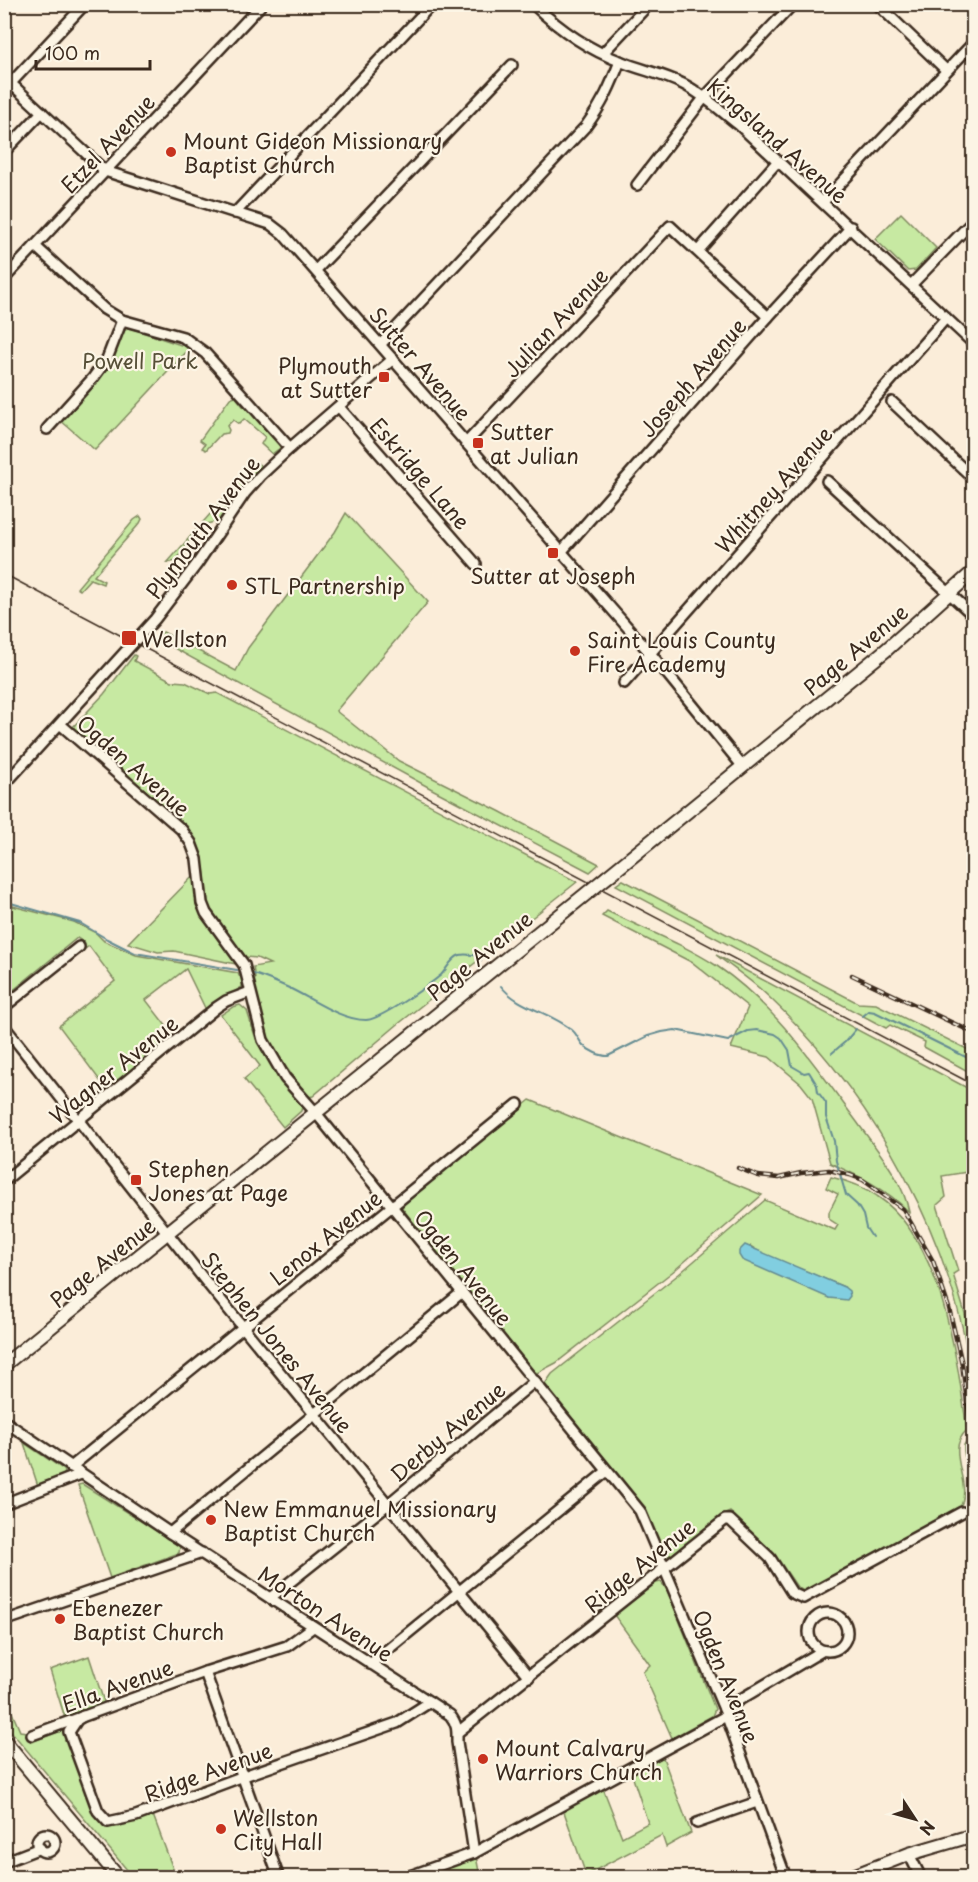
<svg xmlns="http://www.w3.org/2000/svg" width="978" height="1882" font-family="'Playpen Sans',sans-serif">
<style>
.green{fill:#c7e9a2;stroke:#818a60;stroke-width:1.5;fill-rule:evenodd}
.water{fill:#81cee0;stroke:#658c92;stroke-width:1.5}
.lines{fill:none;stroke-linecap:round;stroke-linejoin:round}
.stream{stroke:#658c92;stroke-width:2}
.minor-casing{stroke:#3b2a1e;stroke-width:14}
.major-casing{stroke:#3b2a1e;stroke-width:16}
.minor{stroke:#fcf5e5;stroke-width:9}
.major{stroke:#fcf5e5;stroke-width:12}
.tram{stroke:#3b2a1e;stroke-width:1.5}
.rail-casing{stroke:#3b2a1e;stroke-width:4.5}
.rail{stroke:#fcf5e5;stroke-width:2;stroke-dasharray:7;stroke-linecap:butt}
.major-bridge-casing{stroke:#3b2a1e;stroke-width:16;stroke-linecap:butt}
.major-bridge{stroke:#fcf5e5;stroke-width:12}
.poi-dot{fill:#c8321e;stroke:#fcf5e5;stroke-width:2}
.labels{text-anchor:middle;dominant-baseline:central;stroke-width:4.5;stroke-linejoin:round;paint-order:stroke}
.poi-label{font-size:21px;fill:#3b2a1e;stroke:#fcf5e5;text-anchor:start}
.street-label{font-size:21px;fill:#3b2a1e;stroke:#fcf5e5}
.park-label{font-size:21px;fill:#575038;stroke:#fcf5e5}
</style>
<rect width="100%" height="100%" fill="#fbedd9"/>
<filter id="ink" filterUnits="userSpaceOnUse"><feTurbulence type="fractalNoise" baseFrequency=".0167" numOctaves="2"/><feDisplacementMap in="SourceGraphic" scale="12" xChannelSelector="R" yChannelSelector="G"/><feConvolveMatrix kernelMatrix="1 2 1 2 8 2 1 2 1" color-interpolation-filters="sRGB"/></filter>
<g filter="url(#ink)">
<!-- green -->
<g class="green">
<path d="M901,213L936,248L916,270L908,271L875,239Z"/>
<path d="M130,328L190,348L95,450L60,420L102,374L110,362L125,330Z"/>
<path d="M235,396L243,406L244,404L238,397L279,443L280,448L272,454L261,444L265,437L244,419L239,424L233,420L227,426L229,430L228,433L221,434L206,450L202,448L205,444L200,440L230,398Z"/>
<path d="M256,462L261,466L236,495L218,521L203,525L196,530L176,561L167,563Z"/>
<path d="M346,513L428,602L336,711L399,761L499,811L599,864L590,872L430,788L159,640L157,637L163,632L236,671L248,648L335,532Z"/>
<path d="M140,516L142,519L140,523L94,576L104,581L103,584L90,579L80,590L77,588L134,520Z"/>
<path d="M134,655L136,656L134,661L172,681L185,682L210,694L217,693L577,882L397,1025L313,1096L309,1097L285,1066L272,1046L266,1032L252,979H255L253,967L270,964L257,958L246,957L212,913L208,903L204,868L199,851L193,837L179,819L72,728L104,694Z"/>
<path d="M195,874C195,915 211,927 236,958V964L174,951L158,952L128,943Z"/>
<path d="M623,880L858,1003L876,1004L973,1052V1074L924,1047L925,1042L890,1025L886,1028L616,885Z"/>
<path d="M5,904L74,922L96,933L104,941L136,955L238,973L239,976L242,977V987L206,1010L186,969L146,1000L174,1036L107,1090L59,1026L115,981L89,946L85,949V943L77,938L5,997Z"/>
<path d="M607,911C644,929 683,944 717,966C775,1005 816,1067 857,1122C876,1149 903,1179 909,1212C885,1188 861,1177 830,1163L812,1098L801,1084L769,1057L731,1048L748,1007L693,963L602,916Z"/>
<path d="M716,955L973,1091V1171L942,1176L946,1197L937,1205L958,1271L953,1274L970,1330L973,1331V1389C957,1244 875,1098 770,998C754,982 734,969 716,955Z"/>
<path d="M240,1005L247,1011L256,1039L265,1055L302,1106L301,1111L283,1127L244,1079L260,1066L221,1015L233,1007Z"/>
<path d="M530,1100L762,1195L676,1269L556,1363L537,1373L530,1369L402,1208L406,1201Z"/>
<path d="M831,1177C848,1181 863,1186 877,1196C942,1239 957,1358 967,1430C943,1451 975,1485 959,1509L805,1592L797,1587L774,1553L730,1512L723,1515L671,1555L666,1556L663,1554L639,1501L545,1384L552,1374L679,1274L765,1200L835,1230L838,1225L829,1219V1212L838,1194L826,1188ZM750,1246L761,1253L844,1287L829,1298Z"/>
<path d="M969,1437L974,1473L973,1554L968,1513L971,1505V1498L964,1451V1445Z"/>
<path d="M24,1443L64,1470L65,1472L63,1476L38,1486Z"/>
<path d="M82,1484L180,1546L179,1553L110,1578L78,1485Z"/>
<path d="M661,1582L667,1590L715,1709L712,1716L672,1738L643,1672L650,1665L614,1615L656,1583Z"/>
<path d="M89,1656L105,1705L65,1718L50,1670Z"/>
<path d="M4,1694L20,1731L27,1732L31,1742L61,1731L65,1732L104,1823L118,1827L153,1815L176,1877H133L5,1724Z"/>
<path d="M662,1755L691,1833L666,1847L662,1835L586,1875L563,1809L603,1788L622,1837L648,1823L631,1772Z"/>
<path d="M476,1856L480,1877H420Z"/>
</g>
<!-- water -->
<path class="water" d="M745,1245L844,1287L849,1291L850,1296L847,1300L829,1298L742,1260L739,1255V1251Z"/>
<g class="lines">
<!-- stream -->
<g class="stream">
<path d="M4,901L80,923L107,939L135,953L237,970"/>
<path d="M254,974C266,978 278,983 289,988C311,998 340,1020 366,1020C380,1020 429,985 441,975C447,969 451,958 460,955C464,954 470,955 474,955L481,960"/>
<path d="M501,986C518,1008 551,1012 572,1030C577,1034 579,1041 583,1045C589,1051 600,1056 608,1056L648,1036L662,1032L675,1030L728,1041L748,1031L757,1030L775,1034L781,1038L789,1050L792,1066L804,1073L809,1072L817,1085L818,1092L826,1103V1117L834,1141L836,1161L846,1195L857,1205L863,1215L866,1228L872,1237"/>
<path d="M863,1016L869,1011L875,1012L974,1061"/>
<path d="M832,1053L845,1042L856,1029"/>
</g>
<defs>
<g id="minor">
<path d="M533,4C558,28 589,50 622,62C642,70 663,74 683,84C703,94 721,111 739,125L974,344"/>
<path d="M877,4L946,70"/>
<path d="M603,53L649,4"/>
<path d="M4,77L105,171L270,224L283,234L651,654L743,767"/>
<path d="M11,83L85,4"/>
<path d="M4,152L42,112"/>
<path d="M637,185L704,98L793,4"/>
<path d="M823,202L974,42"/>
<path d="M235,213L432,4"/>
<path d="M35,246L104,309L122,320L183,337L205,353L290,448"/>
<path d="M698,251L778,161"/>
<path d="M316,270L512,65"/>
<path d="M4,279L262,4"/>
<path d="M912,284L974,220"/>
<path d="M381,344L586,126C602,105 611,85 620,61"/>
<path d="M892,402L974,479"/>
<path d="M339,407L476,564"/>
<path d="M47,429L93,378L107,359L122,320"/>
<path d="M467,442L670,226L768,317"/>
<path d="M827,481L974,616"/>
<path d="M562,551L768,317L851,227"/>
<path d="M624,683L946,318"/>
<path d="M60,724L182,830L191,843L197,859L202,903L206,913L244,965L263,1040L285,1078L316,1113L640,1511L724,1709L786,1878"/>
<path d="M4,785L155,619L197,564L245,493L260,476L290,448L393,359"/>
<path d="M4,1007L79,947"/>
<path d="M4,1026L207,1283L529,1677"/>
<path d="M4,1181L217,1007L226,1001L250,992"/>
<path d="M4,1421L170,1533L450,1715C458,1725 457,1731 457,1742L474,1853"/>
<path d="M71,1467L518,1104"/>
<path d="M4,1504L81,1474"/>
<path d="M170,1533L461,1293"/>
<path d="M270,1598L387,1505L535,1381"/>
<circle cx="828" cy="1632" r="19"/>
<path d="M4,1621L202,1553"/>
<path d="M370,1664L607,1471"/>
<path d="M205,1672L279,1878"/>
<path d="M724,1709L822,1651"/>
<path d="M83,1716L77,1720L69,1732L98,1811L108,1822L136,1816L241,1777L397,1723L430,1702"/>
<path d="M458,1732L725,1520H730L770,1558L792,1593L803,1598L962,1512"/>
<path d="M32,1735L205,1672L287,1646L313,1627"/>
<path d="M697,1823L757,1802"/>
<circle cx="46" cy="1843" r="9"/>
<path d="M909,1854L921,1878"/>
<path d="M4,1862L40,1848"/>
<path d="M404,1878L474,1853L726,1716"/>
</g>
<g id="major">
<path d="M607,877L886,650L974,571"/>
<path d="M4,1365L476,983"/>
<path d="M4,1740L119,1878"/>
<path d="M848,1878L909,1854L974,1835"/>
</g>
</defs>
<!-- minor casing -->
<use href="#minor" class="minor-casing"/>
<!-- major casing -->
<use href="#major" class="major-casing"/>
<!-- minor -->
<use href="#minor" class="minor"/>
<!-- major -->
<use href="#major" class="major"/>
<!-- tram -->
<path class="tram" d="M4,574L974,1085"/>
<defs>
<g id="rail">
<path d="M852,975L974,1033"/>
<path d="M738,1168L758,1176L779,1178L801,1173L829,1170L850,1175L863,1180L903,1209L933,1261L949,1308L962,1364L974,1454"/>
</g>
</defs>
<!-- rail casing -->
<use href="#rail" class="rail-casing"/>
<!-- rail -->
<use href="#rail" class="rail"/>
<defs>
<path id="major-bridge" d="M476,983L607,877"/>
</defs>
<!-- major-bridge casing -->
<use href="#major-bridge" class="major-bridge-casing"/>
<!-- major-bridge -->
<use href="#major-bridge" class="major-bridge"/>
</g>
</g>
<!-- markers -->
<g class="poi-dot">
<circle cx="171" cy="152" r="6"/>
<rect x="378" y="371" width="12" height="12" rx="3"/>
<rect x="472" y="437" width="12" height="12" rx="3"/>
<rect x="547" y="547" width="12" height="12" rx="3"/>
<circle cx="232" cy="585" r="6"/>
<rect x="121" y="630" width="16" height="16" rx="3"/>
<circle cx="575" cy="651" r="6"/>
<rect x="130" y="1174" width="12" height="12" rx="3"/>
<circle cx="211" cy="1520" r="6"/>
<circle cx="60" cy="1619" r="6"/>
<circle cx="483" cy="1759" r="6"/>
<circle cx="221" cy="1829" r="6"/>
</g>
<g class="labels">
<!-- poi labels -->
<g class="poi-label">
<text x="183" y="140">Mount Gideon Missionary<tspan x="183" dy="24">Baptist Church</tspan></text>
<text x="372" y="365" text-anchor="end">Plymouth<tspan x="372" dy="24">at Sutter</tspan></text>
<text x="490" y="431">Sutter<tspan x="490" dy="24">at Julian</tspan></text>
<text x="553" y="575" text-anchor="middle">Sutter at Joseph</text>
<text x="244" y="585">STL Partnership</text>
<text x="142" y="638">Wellston</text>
<text x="587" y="639">Saint Louis County<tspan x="587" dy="24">Fire Academy</tspan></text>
<text x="148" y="1168">Stephen<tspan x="148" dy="24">Jones at Page</tspan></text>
<text x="223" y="1508">New Emmanuel Missionary<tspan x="223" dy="24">Baptist Church</tspan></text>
<text x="72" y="1607">Ebenezer<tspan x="72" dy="24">Baptist Church</tspan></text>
<text x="495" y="1747">Mount Calvary<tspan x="495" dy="24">Warriors Church</tspan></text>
<text x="233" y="1817">Wellston<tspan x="233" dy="24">City Hall</tspan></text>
</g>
<!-- street labels -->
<g class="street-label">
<text transform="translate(778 140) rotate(41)">Kingsland Avenue</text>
<text transform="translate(107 143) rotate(-47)">Etzel Avenue</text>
<text transform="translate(555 322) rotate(-47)">Julian Avenue</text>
<text transform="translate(421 363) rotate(49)">Sutter Avenue</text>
<text transform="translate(692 377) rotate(-49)">Joseph Avenue</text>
<text transform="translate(421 473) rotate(49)">Eskridge Lane</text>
<text transform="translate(773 489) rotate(-48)">Whitney Avenue</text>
<text transform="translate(202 527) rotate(-53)">Plymouth Avenue</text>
<text transform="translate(855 649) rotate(-40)">Page Avenue</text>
<text transform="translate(134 765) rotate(41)">Ogden Avenue</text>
<text transform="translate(479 955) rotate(-39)">Page Avenue</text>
<text transform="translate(113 1069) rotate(-39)">Wagner Avenue</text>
<text transform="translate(325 1237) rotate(-39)">Lenox Avenue</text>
<text transform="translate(102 1262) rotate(-39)">Page Avenue</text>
<text transform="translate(464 1267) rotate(51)">Ogden Avenue</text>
<text transform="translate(278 1342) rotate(51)">Stephen Jones Avenue</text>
<text transform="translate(447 1431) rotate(-40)">Derby Avenue</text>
<text transform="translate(639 1565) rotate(-39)">Ridge Avenue</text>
<text transform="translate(326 1613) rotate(33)">Morton Avenue</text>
<text transform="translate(727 1676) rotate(68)">Ogden Avenue</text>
<text transform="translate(117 1685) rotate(-20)">Ella Avenue</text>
<text transform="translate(208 1771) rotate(-20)">Ridge Avenue</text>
</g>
<!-- park labels -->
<g class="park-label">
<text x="140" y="360">Powell Park</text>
</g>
</g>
<!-- margin -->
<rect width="978" height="1882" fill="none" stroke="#fcf5e5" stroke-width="24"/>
<rect x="12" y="12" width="954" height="1858" fill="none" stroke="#3b2a1e" stroke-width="2" filter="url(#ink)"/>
<!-- north arrow -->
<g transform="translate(915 1819) rotate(126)" stroke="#fcf5e5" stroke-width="4.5" paint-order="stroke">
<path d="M0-4.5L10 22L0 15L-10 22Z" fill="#3b2a1e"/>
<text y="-9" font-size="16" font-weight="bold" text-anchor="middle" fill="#3b2a1e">N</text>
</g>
<!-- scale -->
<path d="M36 60v9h114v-9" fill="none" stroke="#3b2a1e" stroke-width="3"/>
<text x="45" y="60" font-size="18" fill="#3b2a1e" stroke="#fcf5e5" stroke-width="4.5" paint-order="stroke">100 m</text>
</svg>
